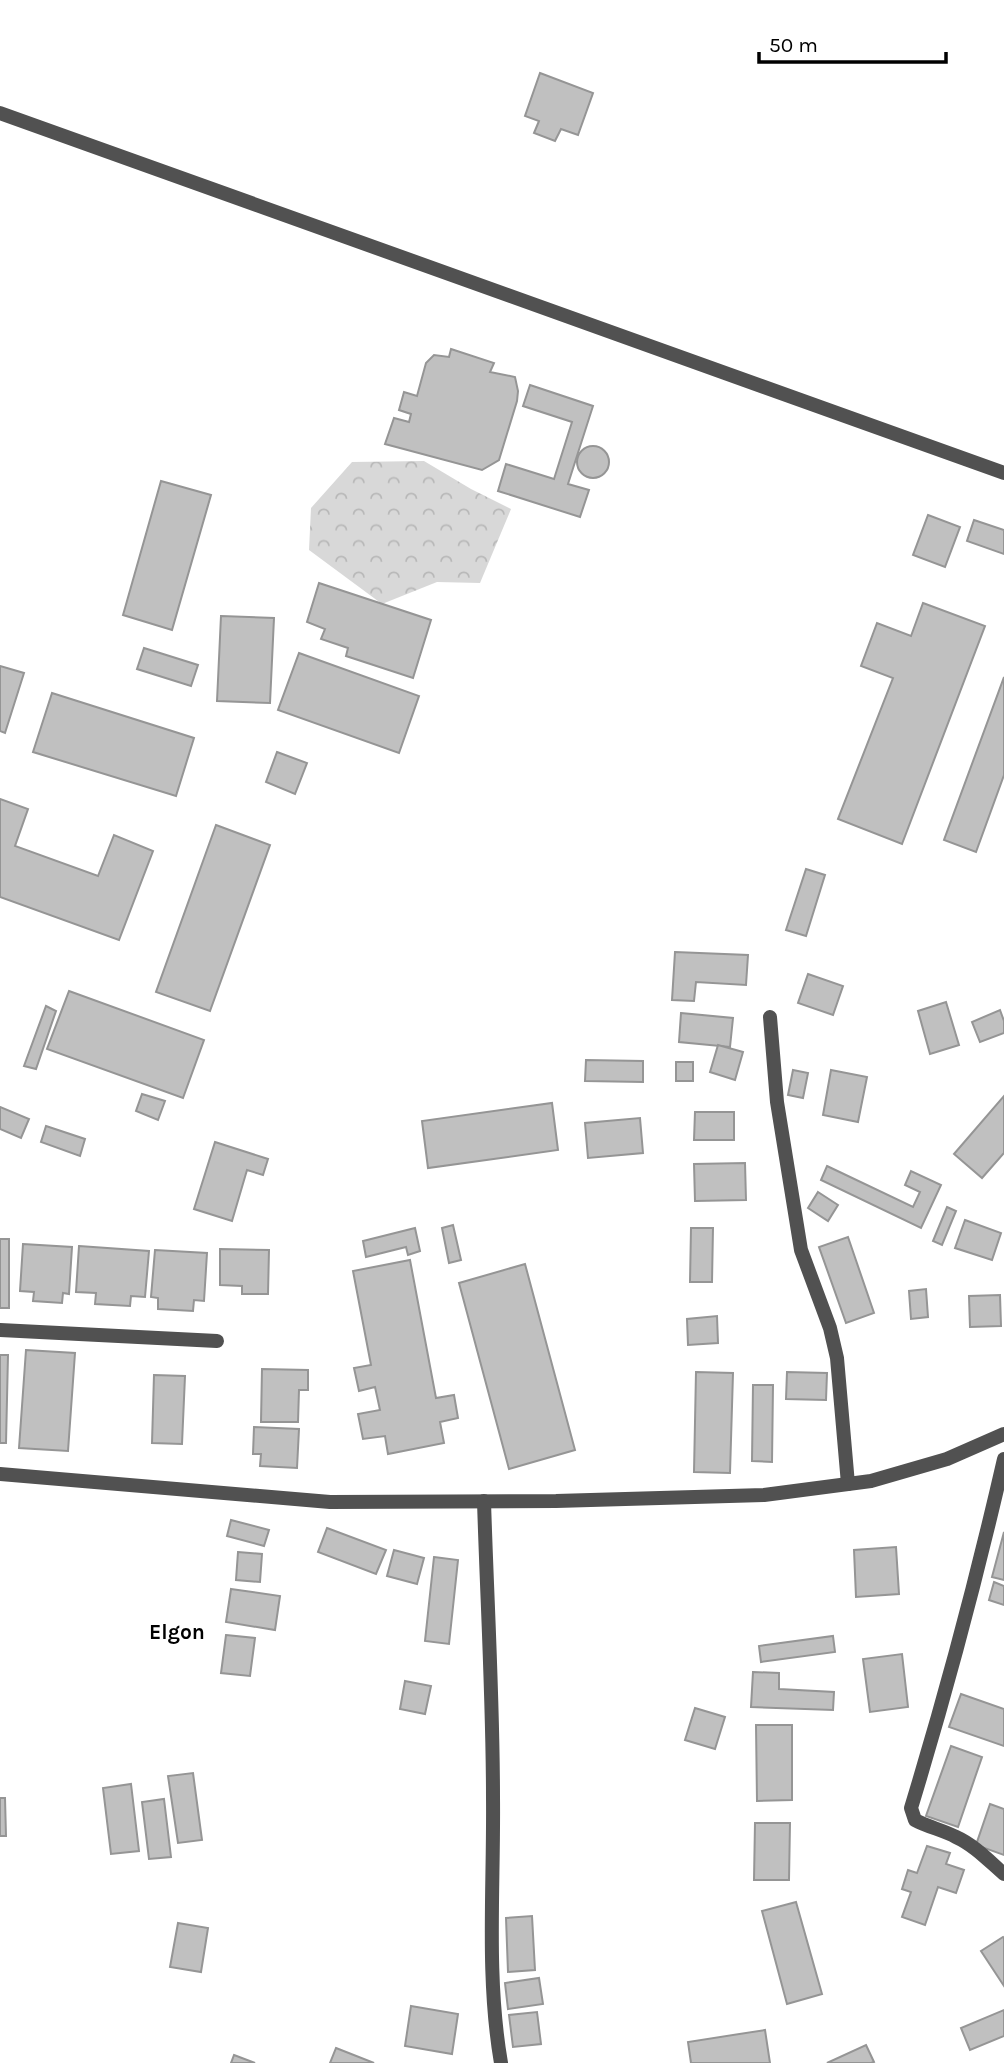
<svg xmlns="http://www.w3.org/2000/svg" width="1004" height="2063" font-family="Karla,sans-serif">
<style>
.forest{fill:url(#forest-crowns)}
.building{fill:#c0c0c0;stroke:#959595;stroke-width:2}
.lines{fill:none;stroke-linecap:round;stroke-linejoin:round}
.street{stroke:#515151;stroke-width:14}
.labels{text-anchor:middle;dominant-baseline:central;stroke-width:6;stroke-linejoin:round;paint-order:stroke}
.neighbourhood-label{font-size:21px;font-weight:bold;fill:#000;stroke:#fff}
</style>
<defs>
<pattern id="forest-crowns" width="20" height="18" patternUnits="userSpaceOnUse" patternTransform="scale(1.75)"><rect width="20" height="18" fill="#d8d8d8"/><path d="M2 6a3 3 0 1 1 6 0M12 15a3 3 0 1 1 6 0" fill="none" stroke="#b8b8b8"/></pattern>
</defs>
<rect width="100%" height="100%" fill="#fff"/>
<!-- forest -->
<path class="forest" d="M424,461L471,489L511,509L480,583L437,582L382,604L309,550L311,508L352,462Z"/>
<!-- building -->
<g class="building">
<path d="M540,73L593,93L578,135L561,129L555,141L534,133L539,121L525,116Z"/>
<path d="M451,349L494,363L490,372L515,377L518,391L517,401L499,460L482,470L385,444L394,418L409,422L411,414L399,410L404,392L417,396L426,363L434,355L449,357Z"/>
<path d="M530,385L593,406L568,484L589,490L580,517L498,491L506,464L554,479L572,422L523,406Z"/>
<circle cx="593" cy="462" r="16"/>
<path d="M161,481L211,495L172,630L123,615Z"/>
<path d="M928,515L960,527L945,567L913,555Z"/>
<path d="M974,520L1004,530V554L967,541Z"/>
<path d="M319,583L431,620L413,678L346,656L348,648L321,639L325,629L307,622Z"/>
<path d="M923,603L985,626L902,844L838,819L893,678L861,666L877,623L911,636Z"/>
<path d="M221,616L274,618L270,703L217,701Z"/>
<path d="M144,648L198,665L191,686L137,669Z"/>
<path d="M299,653L419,696L399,753L278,710Z"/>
<path d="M0,666L24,673L5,733L0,731Z"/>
<path d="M1004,677V775L976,852L944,840Z"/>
<path d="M52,693L194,738L176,796L33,752Z"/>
<path d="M277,752L307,763L295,794L266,782Z"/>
<path d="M0,799L28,809L15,846L98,876L114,835L153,851L119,940L0,897Z"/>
<path d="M216,825L270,845L210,1011L156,992Z"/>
<path d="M806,869L825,875L806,936L786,930Z"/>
<path d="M675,952L748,955L746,985L696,982L694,1001L672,1000Z"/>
<path d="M808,974L843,986L833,1015L798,1003Z"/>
<path d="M69,991L204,1040L183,1098L47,1049Z"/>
<path d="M946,1002L959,1045L930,1054L918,1011Z"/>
<path d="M46,1006L56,1011L36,1069L24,1066Z"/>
<path d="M1000,1010L1004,1021V1033L980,1042L972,1022Z"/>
<path d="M681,1013L733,1018L730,1047L679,1042Z"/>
<path d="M718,1045L743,1052L735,1080L710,1072Z"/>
<path d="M586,1060L643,1061V1082L585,1081Z"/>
<rect x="676" y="1062" width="17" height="19"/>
<path d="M793,1070L808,1073L803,1098L788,1095Z"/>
<path d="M831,1070L867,1077L858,1122L823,1115Z"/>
<path d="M142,1094L165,1101L158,1120L136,1111Z"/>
<path d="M1004,1096V1153L982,1178L954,1154Z"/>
<path d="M552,1103L558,1150L428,1168L422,1121Z"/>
<path d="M0,1107L29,1119L21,1138L0,1129Z"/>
<path d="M695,1112H734V1140H694Z"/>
<path d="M640,1118L643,1153L588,1158L585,1123Z"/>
<path d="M46,1126L85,1139L80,1156L41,1142Z"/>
<path d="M215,1142L268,1159L263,1175L247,1170L232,1221L194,1209Z"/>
<path d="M745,1163L746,1200L695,1201L694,1164Z"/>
<path d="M827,1166L913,1207L920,1192L905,1185L911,1171L941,1185L921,1228L821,1180Z"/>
<path d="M818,1192L838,1205L828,1221L808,1208Z"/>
<path d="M947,1207L956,1211L942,1245L933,1241Z"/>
<path d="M965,1220L1001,1233L992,1260L955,1248Z"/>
<path d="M453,1225L461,1260L449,1263L442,1228Z"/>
<path d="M415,1228L420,1251L408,1255L406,1247L366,1257L363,1241Z"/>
<path d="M691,1228H713L712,1282H690Z"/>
<path d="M848,1237L874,1313L846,1323L819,1247Z"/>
<rect x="0" y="1239" width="9" height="69"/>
<path d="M23,1244L72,1247L69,1294L63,1293L62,1303L33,1301L34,1292L20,1291Z"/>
<path d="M79,1246L149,1251L145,1297L131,1296L130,1306L95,1304L96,1293L76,1292Z"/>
<path d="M220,1249L269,1250L268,1294H242V1286L220,1285Z"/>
<path d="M155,1250L207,1253L204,1301L194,1300L193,1311L158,1309V1298L151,1297Z"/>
<path d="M410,1260L436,1398L454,1395L458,1418L440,1422L444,1443L388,1454L385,1436L363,1439L358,1414L380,1410L375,1387L359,1391L354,1368L371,1365L353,1271Z"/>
<path d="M525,1264L575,1450L509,1469L459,1283Z"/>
<path d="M926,1289L928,1317L911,1319L909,1291Z"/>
<path d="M1000,1295L1001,1326L970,1327L969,1296Z"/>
<path d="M717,1316L718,1343L688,1345L687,1319Z"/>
<path d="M26,1350L75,1353L68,1451L19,1448Z"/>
<path d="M0,1355H8L6,1443H0Z"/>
<path d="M262,1369L308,1370V1390H299L298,1422H261Z"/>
<path d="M696,1372L733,1373L730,1473L694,1472Z"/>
<path d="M787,1372L827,1373L826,1400L786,1399Z"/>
<path d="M154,1375L185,1376L182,1444L152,1443Z"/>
<path d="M753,1385H773L772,1462L752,1461Z"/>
<path d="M254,1427L299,1429L297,1468L260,1466L261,1454H253Z"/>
<path d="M231,1520L269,1530L264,1546L227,1536Z"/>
<path d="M327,1528L386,1550L376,1574L318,1552Z"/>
<path d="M1004,1532V1580L992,1577Z"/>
<path d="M896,1547L899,1594L856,1597L854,1550Z"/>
<path d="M394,1550L424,1558L417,1584L387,1576Z"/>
<path d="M238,1552L262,1554L260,1582L236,1580Z"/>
<path d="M434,1557L458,1560L449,1644L425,1641Z"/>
<path d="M994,1582L1004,1586V1605L989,1600Z"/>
<path d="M231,1589L280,1596L275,1630L226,1622Z"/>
<path d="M226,1635L255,1638L250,1676L221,1673Z"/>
<path d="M833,1636L835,1652L761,1662L759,1646Z"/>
<path d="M902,1654L908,1707L870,1712L863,1659Z"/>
<path d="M753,1672L779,1673V1689L834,1692L833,1710L751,1707Z"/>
<path d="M405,1681L431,1686L425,1714L400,1709Z"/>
<path d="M961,1694L1004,1709V1746L949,1727Z"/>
<path d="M695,1708L725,1717L715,1749L685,1740Z"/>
<path d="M756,1725H792V1800L757,1801Z"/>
<path d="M951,1746L982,1757L958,1827L926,1816Z"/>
<path d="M193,1773L202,1840L178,1843L168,1776Z"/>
<path d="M131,1784L139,1851L111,1854L103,1788Z"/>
<path d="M0,1798H5L6,1836H0Z"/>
<path d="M164,1799L171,1857L149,1859L142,1802Z"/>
<path d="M990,1804L1004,1809V1855L976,1845Z"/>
<path d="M755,1823H790L789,1880H754Z"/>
<path d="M927,1846L950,1853L946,1864L964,1870L956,1893L938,1887L925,1925L902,1917L911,1892L902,1889L908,1870L917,1873Z"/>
<path d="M796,1902L822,1994L787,2004L762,1911Z"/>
<path d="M532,1916L535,1970L508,1972L506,1918Z"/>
<path d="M178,1923L208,1928L201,1972L170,1967Z"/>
<path d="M1003,1937L1004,1938V1986L981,1951Z"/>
<path d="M539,1978L543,2004L508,2009L505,1983Z"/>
<path d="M411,2006L458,2014L452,2054L405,2046Z"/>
<path d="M1004,2010V2036L970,2050L961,2028Z"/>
<path d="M537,2012L541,2044L513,2047L509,2015Z"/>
<path d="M765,2030L770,2063H691L688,2042Z"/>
<path d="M866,2045L874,2062L871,2063H827Z"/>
<path d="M336,2048L374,2063H330Z"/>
<path d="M234,2055L255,2063H231Z"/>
</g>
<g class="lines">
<!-- street -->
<g class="street">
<path d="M0,113L1004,473"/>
<path d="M770,1017L777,1102L801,1250L830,1328L837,1358L848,1484"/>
<path d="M0,1330L217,1341"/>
<path d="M1004,1459C977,1577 946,1693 911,1808L915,1820C928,1827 943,1830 956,1837C974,1845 989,1861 1004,1874"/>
<path d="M0,1474L330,1502L556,1501L764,1495L871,1481L947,1459L1004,1434"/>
<path d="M484,1501C487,1600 493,1699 493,1798C494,1886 486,1976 501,2063"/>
</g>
</g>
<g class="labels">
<!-- neighbourhood labels -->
<g class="neighbourhood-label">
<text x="177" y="1632">Elgon</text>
</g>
</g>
<!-- scale -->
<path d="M759 52v10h187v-10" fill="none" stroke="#000000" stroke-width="3.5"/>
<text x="769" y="52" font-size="21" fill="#000000" stroke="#ffffff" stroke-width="5" paint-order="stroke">50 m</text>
</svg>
